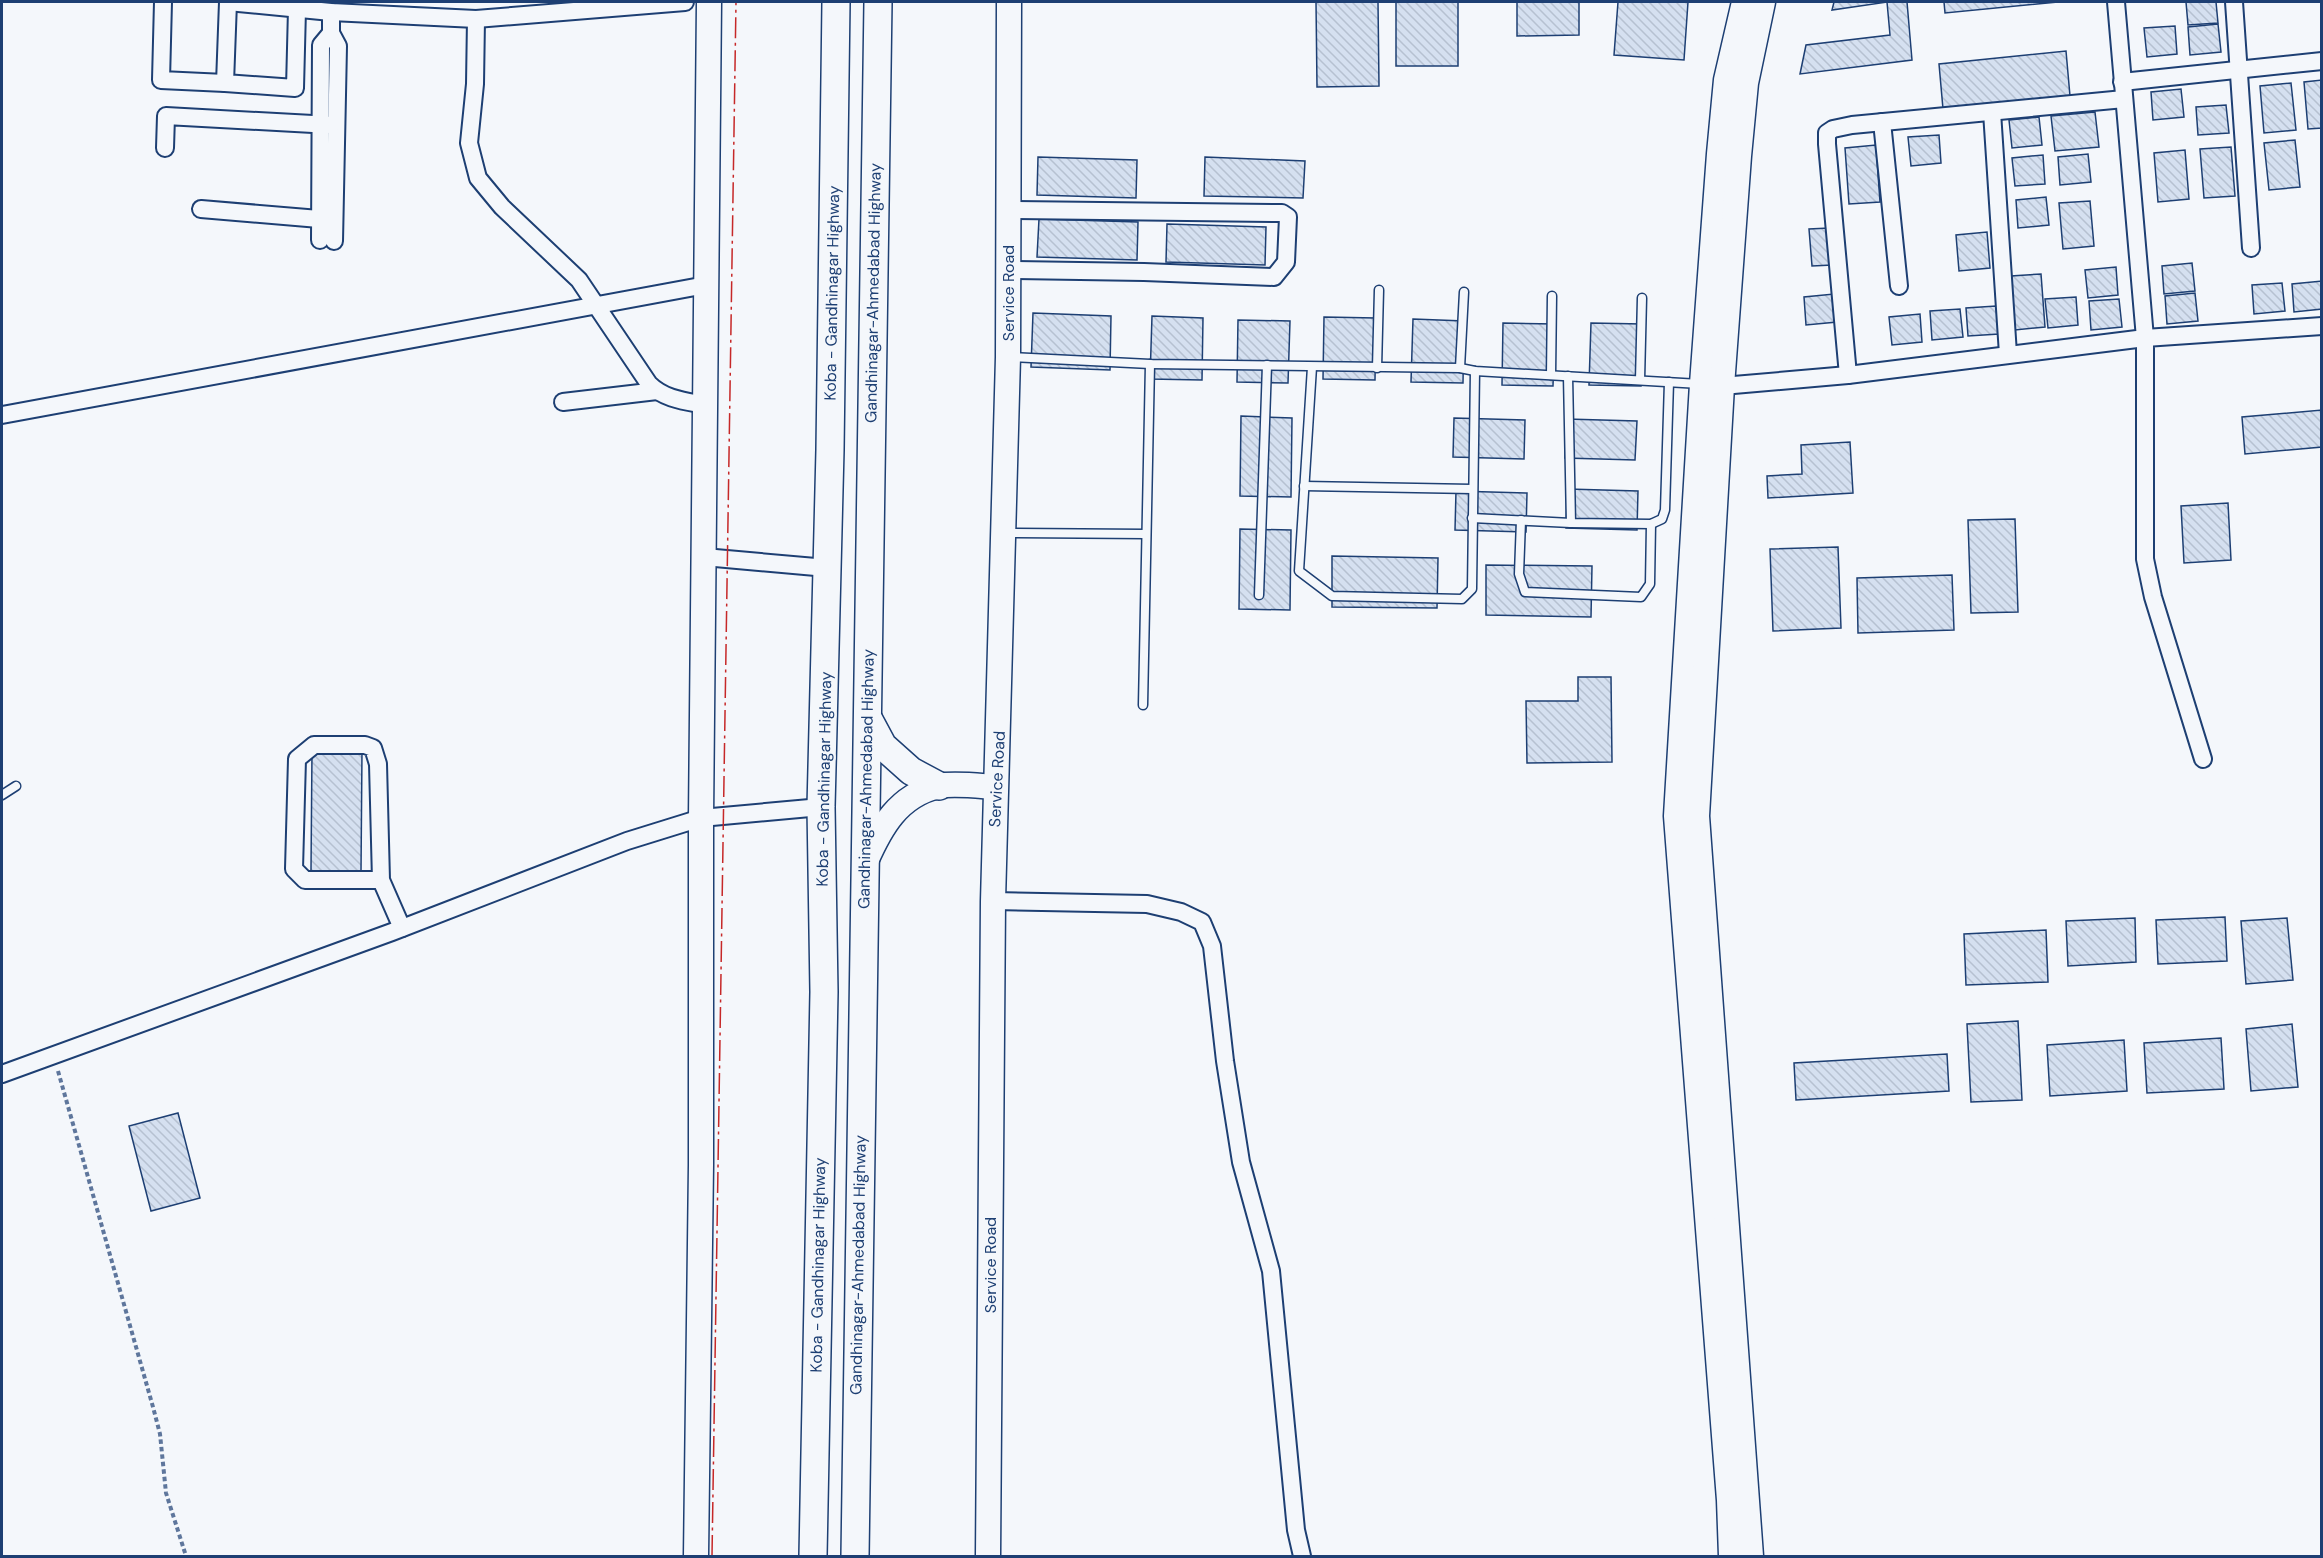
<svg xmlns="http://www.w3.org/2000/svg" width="2323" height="1558" font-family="'DM Sans',sans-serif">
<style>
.building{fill:url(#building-back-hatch);stroke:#1d3f73;stroke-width:1.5}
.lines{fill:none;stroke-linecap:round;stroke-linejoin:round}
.lane-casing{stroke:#1d3f73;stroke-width:11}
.street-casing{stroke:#1d3f73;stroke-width:20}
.secondary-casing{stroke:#1d3f73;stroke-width:27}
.primary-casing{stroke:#1d3f73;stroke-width:30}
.path{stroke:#5e769c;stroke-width:4;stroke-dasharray:4.5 3;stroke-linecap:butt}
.lane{stroke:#f4f7fb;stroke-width:8}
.street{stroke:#f4f7fb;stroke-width:16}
.secondary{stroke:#f4f7fb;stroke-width:24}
.primary{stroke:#f4f7fb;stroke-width:27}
.power{stroke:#c62828;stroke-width:1.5;stroke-dasharray:21 4.5 3 4.5;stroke-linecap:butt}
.labels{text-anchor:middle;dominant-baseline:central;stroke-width:4.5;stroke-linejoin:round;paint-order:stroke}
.street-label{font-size:16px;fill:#1d3f73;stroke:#f4f7fb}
</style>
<defs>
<pattern id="building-back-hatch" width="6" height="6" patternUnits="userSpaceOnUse" patternTransform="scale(1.5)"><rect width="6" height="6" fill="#d5e0f0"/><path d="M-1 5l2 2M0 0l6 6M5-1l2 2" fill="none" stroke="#b6c1d1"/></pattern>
</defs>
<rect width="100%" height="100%" fill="#f4f7fb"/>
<!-- building -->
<g class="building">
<path d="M1316,2H1378L1379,86L1317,87Z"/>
<rect x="1396" y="2" width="62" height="64"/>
<path d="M1517,2H1579V35L1517,36Z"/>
<path d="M1618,2H1688L1684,60L1614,55Z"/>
<path d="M1834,2H1907L1912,60L1800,74L1806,45L1890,35L1887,2L1832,10Z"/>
<path d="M1944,2H2058L1945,13Z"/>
<path d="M2186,2H2216L2218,23L2188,25Z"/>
<path d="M2218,24L2221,52L2190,55L2188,27Z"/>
<path d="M2175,26L2177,54L2147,57L2144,28Z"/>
<path d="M2066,51L2070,96L1943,109L1939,64Z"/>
<path d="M2322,80V128L2308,129L2304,82Z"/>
<path d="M2291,83L2296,130L2264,133L2260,86Z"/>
<path d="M2181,89L2184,117L2153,120L2151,92Z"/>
<path d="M2226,105L2229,133L2198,135L2196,107Z"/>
<path d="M2095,112L2099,147L2055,151L2051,116Z"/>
<path d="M2039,117L2042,145L2012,148L2009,120Z"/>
<path d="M1939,135L1941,163L1911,166L1908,137Z"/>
<path d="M2295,140L2300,187L2269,190L2264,143Z"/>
<path d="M1876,145L1880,202L1849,204L1845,148Z"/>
<path d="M2231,147L2235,196L2204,198L2200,149Z"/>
<path d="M2185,150L2189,199L2158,202L2154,153Z"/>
<path d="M2088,154L2091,182L2060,185L2058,157Z"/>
<path d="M2043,155L2045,184L2015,186L2012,158Z"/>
<path d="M1038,157L1137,160L1136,198L1037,195Z"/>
<path d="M1205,157L1305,161L1303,198L1204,196Z"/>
<path d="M2046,197L2049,225L2018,228L2016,200Z"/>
<path d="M2090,201L2094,246L2063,249L2059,203Z"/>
<path d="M1039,219L1138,222L1137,260L1037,257Z"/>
<path d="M1167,224L1266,227L1265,265L1166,262Z"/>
<path d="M1829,228L1832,265L1812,266L1809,229Z"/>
<path d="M1987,232L1990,268L1959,271L1956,235Z"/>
<path d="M2192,263L2195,291L2164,294L2162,266Z"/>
<path d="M2116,267L2118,295L2088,298L2085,270Z"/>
<path d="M2041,274L2045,327L2015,330L2011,276Z"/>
<path d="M2322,281V309L2294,312L2292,284Z"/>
<path d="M2282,283L2285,311L2254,314L2252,285Z"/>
<path d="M2195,293L2198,321L2167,324L2165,296Z"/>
<path d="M1834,294L1837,322L1806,325L1804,297Z"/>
<path d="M2076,297L2078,325L2048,328L2045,299Z"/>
<path d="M2119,299L2122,327L2091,330L2089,301Z"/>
<path d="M1996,306L1999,334L1968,336L1966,308Z"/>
<path d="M1960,309L1963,337L1932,340L1930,311Z"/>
<path d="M1033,313L1111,316L1110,370L1031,367Z"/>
<path d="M1920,314L1922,342L1892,345L1889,317Z"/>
<path d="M1152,316L1203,318L1202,380L1150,379Z"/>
<path d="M1324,317L1376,318L1375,380L1323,379Z"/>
<path d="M1413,319L1464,321L1463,383L1411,382Z"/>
<path d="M1238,320L1290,321L1288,383L1237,382Z"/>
<path d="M1503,323L1555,324L1553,386L1502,385Z"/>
<path d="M1591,323L1642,324L1641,386L1589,385Z"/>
<path d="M2322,410V447L2245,454L2242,417Z"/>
<path d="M1241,416L1292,418L1291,497L1240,496Z"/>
<path d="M1454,418L1525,420L1524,459L1453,457Z"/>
<path d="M1566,419L1637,421L1635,460L1565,458Z"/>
<path d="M1850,442L1853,493L1768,498L1767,476L1802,474L1801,445Z"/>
<path d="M1567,489L1638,491L1637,530L1566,528Z"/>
<path d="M1456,491L1527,493L1526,532L1455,530Z"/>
<path d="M2228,503L2231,560L2184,563L2181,506Z"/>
<path d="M2015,519L2018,612L1971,613L1968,520Z"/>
<path d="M1240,529L1291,530L1290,610L1239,609Z"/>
<path d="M1838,547L1841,628L1773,631L1770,549Z"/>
<path d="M1332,556L1438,558L1437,608L1332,607Z"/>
<path d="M1486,565L1592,566L1591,617L1486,615Z"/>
<path d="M1952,575L1954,630L1858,633L1857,578Z"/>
<path d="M1578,677H1611L1612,762L1527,763L1526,701H1578Z"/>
<path d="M312,751H362L361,872L311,871Z"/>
<path d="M2225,917L2227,961L2158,964L2156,920Z"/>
<path d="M2135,918L2136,962L2068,966L2066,921Z"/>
<path d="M2287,918L2293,980L2246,984L2241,921Z"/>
<path d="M2046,930L2048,982L1966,985L1964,934Z"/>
<path d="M2018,1021L2022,1100L1971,1102L1967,1024Z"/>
<path d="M2292,1024L2298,1087L2251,1091L2246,1029Z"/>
<path d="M2221,1038L2224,1089L2147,1093L2144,1043Z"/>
<path d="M2124,1040L2127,1091L2050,1096L2047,1045Z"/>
<path d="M1947,1054L1949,1091L1796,1100L1794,1063Z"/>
<path d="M178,1113L200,1198L151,1211L129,1126Z"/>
</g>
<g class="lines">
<defs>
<g id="lane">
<path d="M1011,357L1150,364L1460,368L1475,371L1700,384"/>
<path d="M1312,367L1299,571L1332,596L1462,599L1472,589L1475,371"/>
<path d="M1377,368L1379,290"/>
<path d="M1460,368L1464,292"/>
<path d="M1551,375L1552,296"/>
<path d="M1568,376L1571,523"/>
<path d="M1640,380L1642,298"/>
<path d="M1304,486L1472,489"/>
<path d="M1472,518L1571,523L1651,524L1662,519L1665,510L1669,382"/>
<path d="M1521,520L1519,574L1525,592L1641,597L1650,584L1651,524"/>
<path d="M1004,533L1146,534"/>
<path d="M1259,595L1267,365"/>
<path d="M1143,705L1150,364"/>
<path d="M2,795L16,786"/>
</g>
<g id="street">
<path d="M163,2L161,80L225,83"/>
<path d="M228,2L331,12L476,19L685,2"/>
<path d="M228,2L225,83L295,88L297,9"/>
<path d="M2234,2L2251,248"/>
<path d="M331,12V33L338,46L334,241"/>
<path d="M476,19L475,84L469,143L478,178L502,207L579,280L649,384C664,399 684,401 705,405"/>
<path d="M2122,82L2322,61"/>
<path d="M1992,112L2008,354"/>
<path d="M1882,122L1899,286"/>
<path d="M165,148L166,116L331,125"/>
<path d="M201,209L331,220"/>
<path d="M320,240L321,45L331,33"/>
<path d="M1008,270L1144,272L1274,277L1286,262L1288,217L1282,213H1276L1009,210"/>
<path d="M1848,375L1827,144V133L1833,129L1852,125L2124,99"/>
<path d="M1722,386L1848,375L2145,338L2116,2"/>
<path d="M563,402L657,391"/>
<path d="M2,415L706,285"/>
<path d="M704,557L827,568"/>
<path d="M2203,759L2153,597L2145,559V338L2322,326"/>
<path d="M381,880H305L294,869L297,759L314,745H365L373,748L378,764L381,880L402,928"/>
<path d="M993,901L1147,904L1181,912L1202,922L1212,946L1225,1061L1241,1162L1271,1271L1296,1530L1302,1556"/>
<path d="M2,1074L392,932L627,841L701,818L821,807"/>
</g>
<g id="secondary">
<path d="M866,861C881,827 898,796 938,786C954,783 979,786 995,787"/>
<path d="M696,1556L701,1165V818L709,2"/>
<path d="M988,1556L993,901L1008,357L1009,2"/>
<path d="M1731,1556L1729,1500L1676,816L1702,384L1719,154L1726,80L1744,2"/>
<path d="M1751,1556L1697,816L1722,386L1739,156L1746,83L1763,2"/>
</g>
<g id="primary">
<path d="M868,718L883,746L911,771L939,786"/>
<path d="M813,1556L824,992L821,807L830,450L836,2"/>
<path d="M855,1556L878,2"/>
</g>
</defs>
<!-- lane casing -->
<use href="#lane" class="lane-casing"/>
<!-- street casing -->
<use href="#street" class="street-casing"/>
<!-- secondary casing -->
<use href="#secondary" class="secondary-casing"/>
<!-- primary casing -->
<use href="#primary" class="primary-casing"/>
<!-- path -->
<path class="path" d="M58,1071L153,1407L160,1434L166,1493L186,1556"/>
<!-- lane -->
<use href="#lane" class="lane"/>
<!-- street -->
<use href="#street" class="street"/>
<!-- secondary -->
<use href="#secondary" class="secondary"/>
<!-- primary -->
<use href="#primary" class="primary"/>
<!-- power -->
<path class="power" d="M712,1556L736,2"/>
</g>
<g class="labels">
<!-- street labels -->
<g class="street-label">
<text transform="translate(832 293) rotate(-89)">Koba - Gandhinagar Highway</text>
<text transform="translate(873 293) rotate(-89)">Gandhinagar-Ahmedabad Highway</text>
<text transform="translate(1008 293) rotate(-90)">Service Road</text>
<text transform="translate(824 779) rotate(-89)">Koba - Gandhinagar Highway</text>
<text transform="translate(866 779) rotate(-89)">Gandhinagar-Ahmedabad Highway</text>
<text transform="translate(997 779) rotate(-87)">Service Road</text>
<text transform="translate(818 1265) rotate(-89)">Koba - Gandhinagar Highway</text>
<text transform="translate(858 1265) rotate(-89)">Gandhinagar-Ahmedabad Highway</text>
<text transform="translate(990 1265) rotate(-90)">Service Road</text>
</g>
</g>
<!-- border -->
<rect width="2323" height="1558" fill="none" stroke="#1d3f73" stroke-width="6"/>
</svg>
